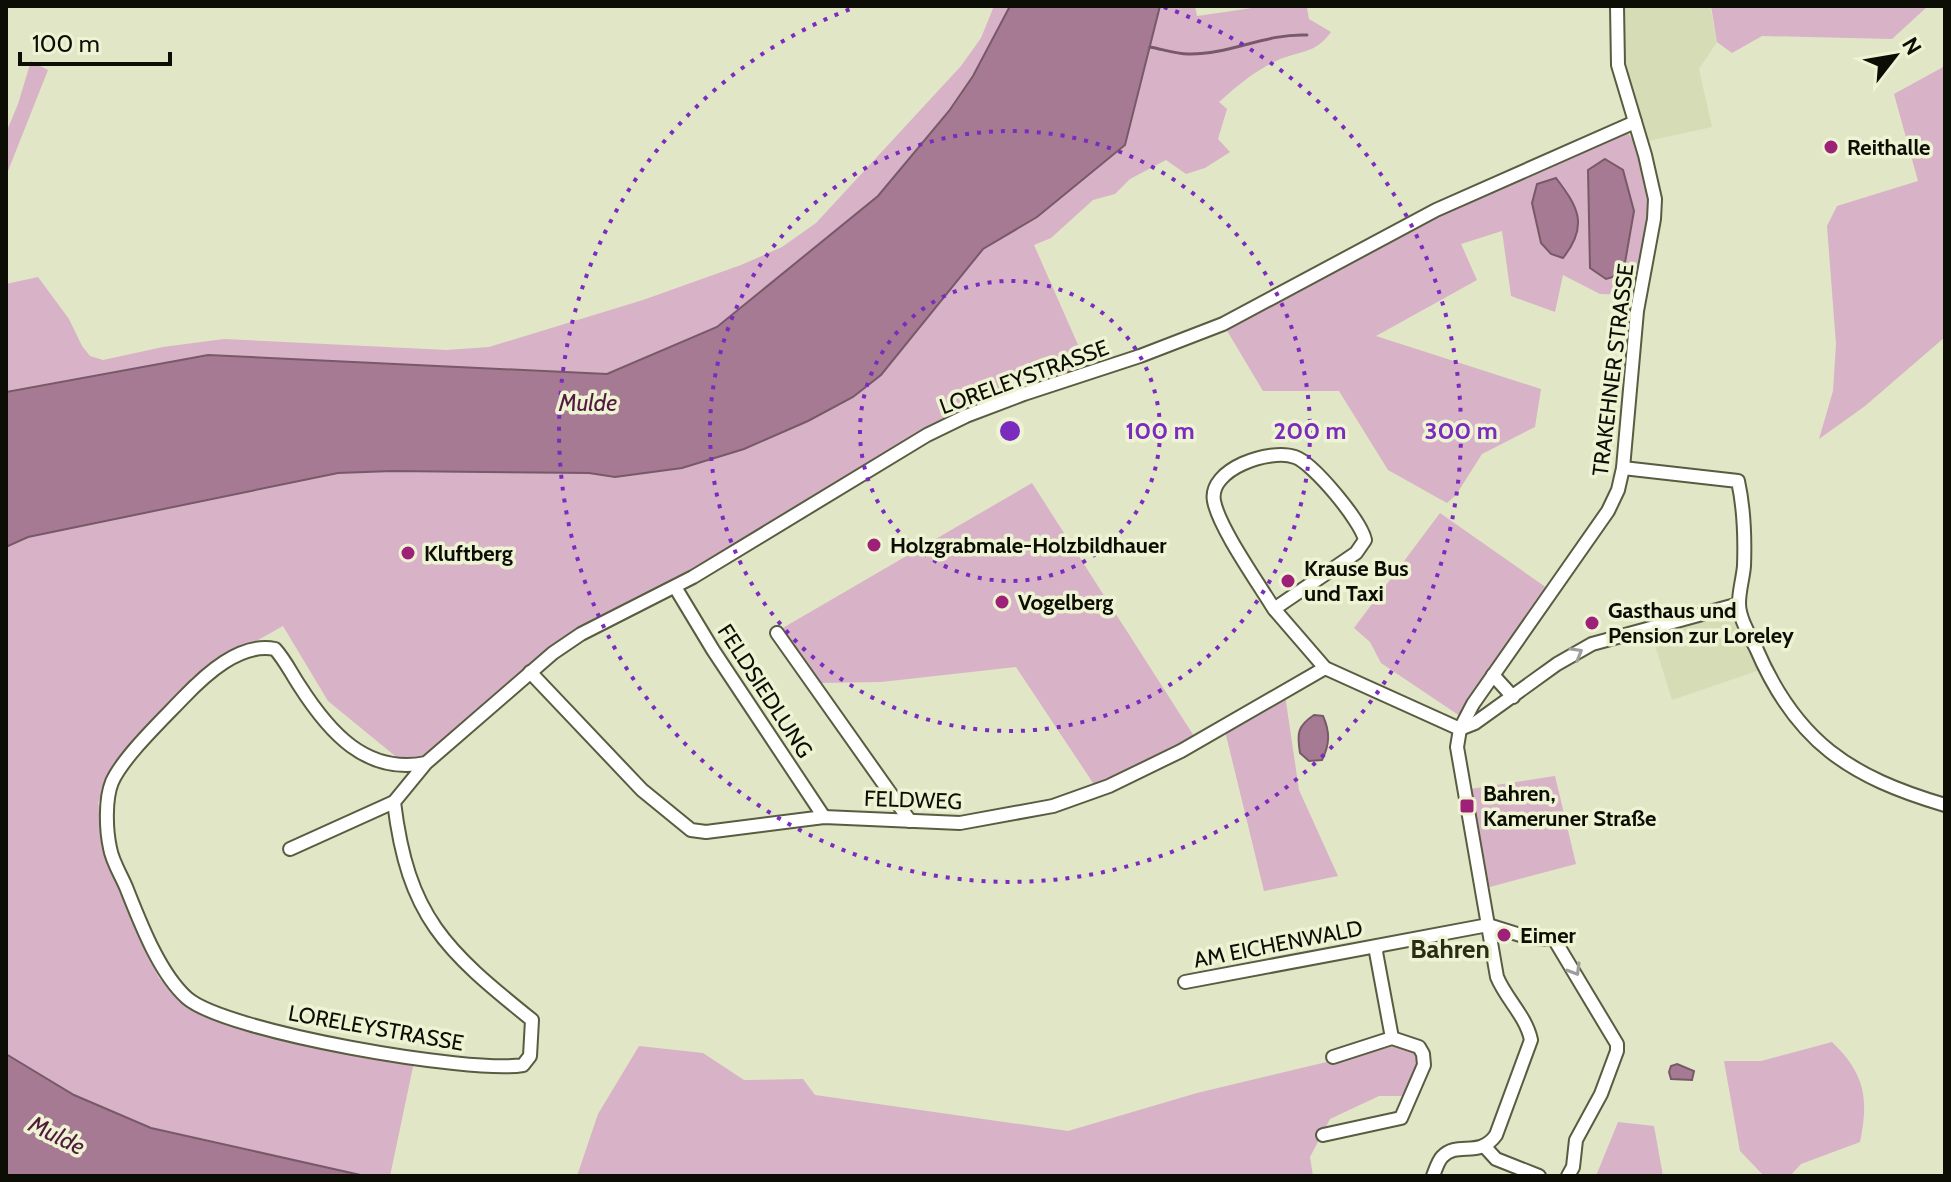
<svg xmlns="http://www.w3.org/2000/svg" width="1951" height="1182" font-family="Cabin,sans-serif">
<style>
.built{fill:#d6dcb5}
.green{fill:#d8b2c7;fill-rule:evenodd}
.water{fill:#a67a93;stroke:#785968;stroke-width:2}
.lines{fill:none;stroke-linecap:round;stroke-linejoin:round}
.stream{stroke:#785968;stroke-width:3}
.minor-casing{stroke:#585c41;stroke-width:16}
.minor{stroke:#fff;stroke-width:12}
.oneway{stroke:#9e9e9b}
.ring{fill:none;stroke:#7b2cbf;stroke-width:4;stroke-dasharray:4 8}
.poi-dot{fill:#9d2177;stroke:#eef3d3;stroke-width:3}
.labels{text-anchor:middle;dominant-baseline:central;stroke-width:7;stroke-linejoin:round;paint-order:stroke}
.poi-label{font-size:22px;font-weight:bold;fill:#0c0d04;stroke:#eef3d3;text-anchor:start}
.street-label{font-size:22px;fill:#0c0d04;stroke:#eef3d3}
.water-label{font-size:24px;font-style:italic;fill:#511a3e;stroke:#eef3d3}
.quarter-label{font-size:26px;font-weight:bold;fill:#2a2d14;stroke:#eef3d3}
.centre{fill:#7b2cbf;stroke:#eef3d3;stroke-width:4}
.ring-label{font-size:24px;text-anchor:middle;font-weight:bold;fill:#7b2cbf;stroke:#eef3d3;stroke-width:7;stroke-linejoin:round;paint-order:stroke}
</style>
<rect width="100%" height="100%" fill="#e1e6c6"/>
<!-- built -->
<g class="built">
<path d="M1622,6H1710L1717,42L1699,69L1712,127L1648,141L1622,68Z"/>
<path d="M1730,611L1736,615L1760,670L1672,700L1651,632Z"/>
</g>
<!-- green -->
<g class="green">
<path d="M994,6H1010L973,76L949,111L878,196L717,327L607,374L208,355L6,392V284L38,277L69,319L82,346L90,356L103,360L163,347L224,339L447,350L489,347L643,300L741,265L782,247L816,223L961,66L981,38Z"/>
<path d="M1160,6H1195L1197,16L1266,6H1303L1307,8L1309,19L1331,32C1314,55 1300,50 1276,61C1254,71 1237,86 1219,102L1227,109L1218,139L1230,152L1205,168L1186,174L1166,160L1130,179L1115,194L1093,200L1051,238L1034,245L1090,372L979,411L537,662L411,769L328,701L283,626L192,677L111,776L98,803L134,923L159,978L205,1015L414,1062L390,1176H365L151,1128L74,1095L6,1054V547L28,537L338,473L392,471L589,473L615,477L744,449L808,421L853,397L913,333L983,249L1037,217L1125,145Z"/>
<path d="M1711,6H1928L1892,39L1762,36L1732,53L1717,42Z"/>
<path d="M31,61L48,70L6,176V133L18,104Z"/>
<path d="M1945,66V337L1865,406L1819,439L1833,391L1836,344L1827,226L1837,206L1918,181L1894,94Z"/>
<path d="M1628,133C1664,181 1646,242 1633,295L1600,294L1563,275L1555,312L1511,296L1502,231L1461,244L1477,280L1376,336L1541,389L1535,427L1482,454L1456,495L1447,503L1388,470L1339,391H1263L1223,324L1478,192L1614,135ZM1588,170H1623L1634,211L1623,274L1590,269Z"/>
<path d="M1032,483L1201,747L1101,795L1016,667L881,682L818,683L781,629Z"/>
<path d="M1440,513L1547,588L1460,716L1381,663L1370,642L1354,628Z"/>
<path d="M1285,695L1299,790L1338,876L1264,891L1225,731Z"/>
<path d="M1555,776L1576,864L1486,888L1470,789Z"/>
<path d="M1832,1042C1865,1074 1869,1098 1860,1142L1801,1164L1790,1176H1764L1740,1151L1724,1061H1761Z"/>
<path d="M1398,1045L1413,1050L1420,1056L1419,1067L1407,1096H1379L1330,1119L1310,1157L1313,1176H577L598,1114L639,1046L703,1053L744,1080L803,1079L815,1095L1068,1131L1197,1093Z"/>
<path d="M1618,1122L1654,1126L1663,1176H1596Z"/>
</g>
<!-- water -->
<g class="water">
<path d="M1010,6H1160L1125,145L1037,217L983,249L881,375L853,397L808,421L744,449L682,468L615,477L589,473L392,471L338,473L28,537L6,547V392L208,355L607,374L717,327L878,196L949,111L973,76Z"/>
<path d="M1605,159L1623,170L1634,211L1623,274L1606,279L1590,268L1588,170Z"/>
<path d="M1556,178C1578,207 1589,225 1563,258L1551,254L1541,243L1532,203L1537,184Z"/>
<path d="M1314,715L1323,716C1330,732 1330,744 1322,760L1309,761L1300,753C1297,734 1297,726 1314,715Z"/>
<path d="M6,1054L74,1095L151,1128L365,1176H6Z"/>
<path d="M1677,1064L1694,1071L1692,1080L1671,1079L1669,1072L1671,1066Z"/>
</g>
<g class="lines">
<!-- stream -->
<path class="stream" d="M1150,47C1162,49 1175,54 1188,54C1229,55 1266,33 1307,35"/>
<defs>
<g id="minor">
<path d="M1623,468L1738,481C1744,508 1745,538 1744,566C1743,578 1739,591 1739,603C1739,618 1749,634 1756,648C1796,742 1850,777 1945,805"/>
<path d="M675,587L713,650L824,817"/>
<path d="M1274,609C1259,584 1219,528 1214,501C1208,469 1270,448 1295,457C1313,463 1361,521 1365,540L1356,553L1274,609L1325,668L1460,729"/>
<path d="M777,633L910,821"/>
<path d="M530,672L642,790L691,830L706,832L824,817L960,823L1053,806L1109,786L1181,751L1325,668"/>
<path d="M1493,675L1513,697"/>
<path d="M1460,729L1475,723L1557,664L1592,644L1739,604"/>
<path d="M426,763C366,775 329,732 299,685C291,673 285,660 275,649C240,642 205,675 183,698C163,719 123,757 112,782C105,799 106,830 110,848C112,861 121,875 126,887C140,922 159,973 187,998C226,1032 471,1074 523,1065L530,1056L532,1020C445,950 408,917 394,802L426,763L553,653L581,634L693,577L927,435L966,416L1024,394L1140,356L1223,324L1436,210L1635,122"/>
<path d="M290,849L394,802"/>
<path d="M1378,946L1376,952L1392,1038"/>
<path d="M1185,982L1488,925L1530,938L1554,939L1617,1044V1051L1601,1094L1576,1140L1573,1167L1568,1176"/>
<path d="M1323,1135L1401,1118L1424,1065L1423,1054L1419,1047L1392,1038L1333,1057"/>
<path d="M1485,1147L1496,1159L1539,1176"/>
<path d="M1433,1176C1435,1171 1438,1161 1442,1157C1458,1140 1479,1159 1496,1135L1531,1040C1526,1016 1506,999 1497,977L1457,747L1460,729L1473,704L1608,511L1618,490L1623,468L1637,311L1654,219L1655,199L1645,155L1618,65L1617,6"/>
</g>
</defs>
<!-- minor casing -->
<use href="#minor" class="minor-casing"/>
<!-- minor -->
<use href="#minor" class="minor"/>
</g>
<!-- one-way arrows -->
<defs><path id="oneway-chevron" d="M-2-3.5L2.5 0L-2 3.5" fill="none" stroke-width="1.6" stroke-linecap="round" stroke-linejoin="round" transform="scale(2)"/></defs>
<g class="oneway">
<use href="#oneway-chevron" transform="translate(1577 653) rotate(-30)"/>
<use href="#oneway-chevron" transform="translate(1575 970) rotate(59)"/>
</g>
<!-- distance rings -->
<g class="ring">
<circle cx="1010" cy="431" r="150"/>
<circle cx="1010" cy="431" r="300"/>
<path d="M1164 7A451 451 0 1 1 856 7"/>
</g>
<!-- markers -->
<g class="poi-dot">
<circle cx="1831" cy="147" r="8"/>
<circle cx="874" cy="545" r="8"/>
<circle cx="408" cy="553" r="8"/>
<circle cx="1288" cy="581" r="8"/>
<circle cx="1002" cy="602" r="8"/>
<circle cx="1592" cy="623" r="8"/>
<rect x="1459" y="798" width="16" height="16" rx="4"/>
<circle cx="1504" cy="935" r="8"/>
</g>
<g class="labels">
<!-- poi labels -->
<g class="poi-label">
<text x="1847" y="147">Reithalle</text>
<text x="890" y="545">Holzgrabmale-Holzbildhauer</text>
<text x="424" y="553">Kluftberg</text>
<text x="1304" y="568">Krause Bus<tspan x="1304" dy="25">und Taxi</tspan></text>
<text x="1018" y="602">Vogelberg</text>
<text x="1608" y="610">Gasthaus und<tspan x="1608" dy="25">Pension zur Loreley</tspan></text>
<text x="1483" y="793">Bahren,<tspan x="1483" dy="25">Kameruner Straße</tspan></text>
<text x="1520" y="935">Eimer</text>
</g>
<!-- street labels -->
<g class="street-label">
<text transform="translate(1613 370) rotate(-83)">TRAKEHNER STRASSE</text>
<text transform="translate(1024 377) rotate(-20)">LORELEYSTRASSE</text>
<text transform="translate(765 691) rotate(57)">FELDSIEDLUNG</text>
<text transform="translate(913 800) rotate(2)">FELDWEG</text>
<text transform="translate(1278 944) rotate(-11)">AM EICHENWALD</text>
<text transform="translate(376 1028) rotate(10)">LORELEYSTRASSE</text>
</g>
<!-- water labels -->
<g class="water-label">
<text x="588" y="402">Mulde</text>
<text transform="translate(57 1135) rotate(26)">Mulde</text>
</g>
<!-- quarter labels -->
<g class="quarter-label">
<text x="1450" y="949">Bahren</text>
</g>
</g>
<circle cx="1010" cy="431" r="12" class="centre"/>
<g class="ring-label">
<text x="1160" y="439">100 m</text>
<text x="1310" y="439">200 m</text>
<text x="1461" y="439">300 m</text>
</g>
<!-- border -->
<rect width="1951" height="1182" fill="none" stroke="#0c0d04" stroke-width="16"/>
<!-- north arrow -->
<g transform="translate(1895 56) rotate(59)" stroke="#eef3d3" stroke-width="6" paint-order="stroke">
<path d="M0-6L14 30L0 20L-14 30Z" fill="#0c0d04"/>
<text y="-12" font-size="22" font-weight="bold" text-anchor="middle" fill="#0c0d04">N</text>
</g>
<!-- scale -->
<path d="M20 52v12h150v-12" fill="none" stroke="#0c0d04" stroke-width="4"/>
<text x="32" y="52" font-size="24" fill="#0c0d04" stroke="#eef3d3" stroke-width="6" paint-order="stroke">100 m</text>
</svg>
